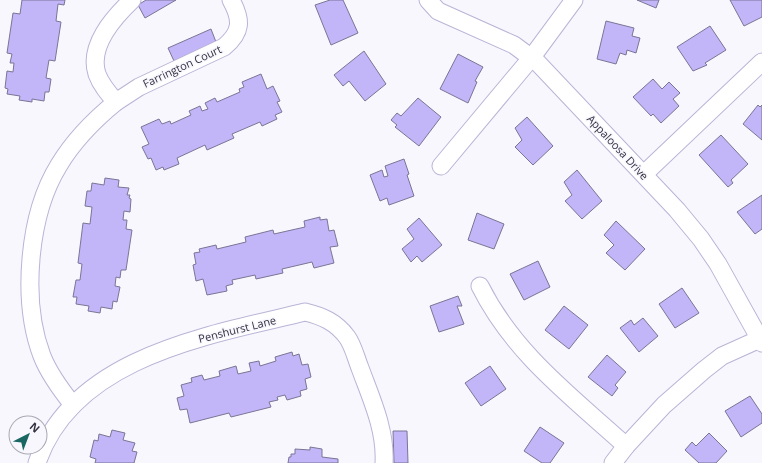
<svg xmlns="http://www.w3.org/2000/svg" width="762" height="463" font-family="'Open Sans',sans-serif">
<style>
.building{fill:#c2b5f8;stroke:#7b7595}
.lines{fill:none;stroke-linecap:round;stroke-linejoin:round}
.minor-casing{stroke:#bab4d6;stroke-width:19}
.minor{stroke:#fff;stroke-width:17}
.labels{text-anchor:middle;dominant-baseline:central;stroke-width:3;stroke-linejoin:round;paint-order:stroke}
.street-label{font-size:11px;fill:#343240;stroke:#f8f7fe}
</style>
<rect width="100%" height="100%" fill="#f8f7fe"/>
<!-- building -->
<g class="building">
<path d="M22,0H65L64,5L58,4L56,21L61,22L55,61L49,60L46,78L51,79L49,92H45L44,101L32,99V102L19,100L20,96L7,94L8,89L5,88L7,71L13,72L14,63H10L12,54L7,53L13,13L20,14Z"/>
<path d="M146,0H176L145,18L138,5Z"/>
<path d="M330,0H343L358,33L331,45L315,5Z"/>
<path d="M637,0H659L656,8Z"/>
<path d="M730,0H762V17L744,26Z"/>
<path d="M606,21L634,28L632,36L640,38L636,53L627,50L626,55L620,53L616,64L597,59Z"/>
<path d="M710,26L726,50L705,63L707,65L693,71L677,47Z"/>
<path d="M211,29L216,42L174,61L168,48Z"/>
<path d="M364,51L386,84L365,101L349,81L343,86L334,75Z"/>
<path d="M458,54L483,67L475,81L477,82L468,103L440,89Z"/>
<path d="M261,74L267,89L273,86L280,101L277,102L282,112L275,115L277,119L262,126L260,122L232,134L234,138L207,150L205,145L177,158L179,164L164,170L163,167L156,170L151,158L148,159L142,147L149,144L141,127L159,119L162,124L170,121L171,124L191,115L189,111L200,106L202,111L208,109L205,103L215,98L217,102L240,92L239,89L244,87L242,82Z"/>
<path d="M653,79L662,89L669,82L680,93L673,99L679,106L661,123L653,114L651,116L633,97Z"/>
<path d="M418,98L441,117L419,146L395,127L397,125L391,120L397,113L401,116Z"/>
<path d="M758,105L760,107L762,105V140L743,124Z"/>
<path d="M527,117L553,146L533,165L515,147L522,140L515,128Z"/>
<path d="M721,135L748,164L731,180L733,183L728,187L699,155Z"/>
<path d="M404,159L409,174L407,175L414,196L389,205L387,198L380,201L370,175L382,170L384,177L388,176L385,166Z"/>
<path d="M577,170L602,201L582,219L565,201L572,195L564,182Z"/>
<path d="M105,178L119,180L118,187L129,188L127,195H130L129,198L131,199L130,212L124,211L123,220H127L126,229L132,230L126,270H121L120,278L116,277L115,286L120,287L117,302L113,301L112,309L101,307L100,313L88,311L89,306L76,304L77,297H73L76,280H80L82,264L78,263L83,223L90,224L92,207L85,206L87,191H91L92,183L104,185Z"/>
<path d="M762,195V229L755,234L737,212Z"/>
<path d="M477,213L504,224L494,249L468,240Z"/>
<path d="M320,217V220L327,219L329,231L334,230L338,246L330,247L334,263L314,268L312,262L282,269L283,273L256,279L255,275L232,280L233,284L226,286L227,291L207,295L203,279L196,281L193,265L196,264L194,253L200,252L199,249L216,245L217,249L246,242L245,237L273,230L274,234L305,227L304,221Z"/>
<path d="M419,218L442,245L422,262L417,256L411,262L402,249L414,239L407,229Z"/>
<path d="M616,221L645,249L625,270L606,253L614,245L604,235Z"/>
<path d="M538,261L550,287L524,300L510,274Z"/>
<path d="M682,288L699,313L675,328L659,304Z"/>
<path d="M458,296L462,306H457L464,324L439,332L430,306Z"/>
<path d="M564,306L588,325L569,349L545,330Z"/>
<path d="M643,318L658,336L639,352L620,328L631,320L634,325Z"/>
<path d="M292,352L293,356L299,354L302,365L308,364L311,377L305,379L307,389L300,391L301,396L287,400L285,395L277,397L278,400L269,402L271,407L231,417L229,413L190,423L187,409L180,410L177,398L184,396L181,385L192,382L191,378L202,375L204,380L220,376L219,371L236,366L238,374L251,371L249,363L259,361L260,366L276,361L275,357Z"/>
<path d="M607,355L626,372L615,385L618,388L612,396L588,377Z"/>
<path d="M490,366L506,389L481,406L465,383Z"/>
<path d="M750,396L762,414V423L741,437L725,411Z"/>
<path d="M540,427L564,443L550,463H542L524,451Z"/>
<path d="M112,430L125,433L123,440L135,443L132,451L137,452L134,463H95L96,459L90,457L94,440L98,441L99,434L110,437Z"/>
<path d="M393,431H407L408,463H394Z"/>
<path d="M709,433L727,451L716,463H699L685,450L692,442L696,446Z"/>
<path d="M310,447L322,449V457L338,459V463H288L289,457H291V454H295V449L310,450Z"/>
</g>
<g class="lines">
<defs>
<g id="minor">
<path d="M132,0C113,18 88,46 97,74C101,85 108,93 116,102L139,87L224,47C242,32 242,20 231,0"/>
<path d="M428,0L438,11L514,45L537,62L677,210L701,239L718,264L762,343"/>
<path d="M441,166L532,57L574,0"/>
<path d="M644,174L762,62"/>
<path d="M480,286C514,354 571,396 626,446"/>
<path d="M73,405C61,390 49,374 42,356C21,301 28,215 59,165C74,140 94,120 116,102"/>
<path d="M37,463C73,356 211,335 305,312C322,316 336,322 347,337C353,345 356,358 360,368C371,398 386,430 384,463"/>
<path d="M613,463L626,446L664,405L704,370L722,356L762,338"/>
</g>
</defs>
<!-- minor casing -->
<use href="#minor" class="minor-casing"/>
<!-- minor -->
<use href="#minor" class="minor"/>
</g>
<g class="labels">
<!-- street labels -->
<g class="street-label">
<text transform="translate(182 66) rotate(-25)">Farrington Court</text>
<text transform="translate(618 147) rotate(47)">Appaloosa Drive</text>
<text transform="translate(237 329) rotate(-14)">Penshurst Lane</text>
</g>
</g>
<!-- north arrow -->
<g transform="translate(28 435) rotate(42)"><circle r="19" fill="#f8f7fe" stroke="#aaa8b2"/>
<path d="M0-3L7 15L0 10L-7 15Z" fill="#196663"/>
<text y="-6" font-size="11" font-weight="bold" text-anchor="middle" fill="#343240">N</text>
</g>
</svg>
